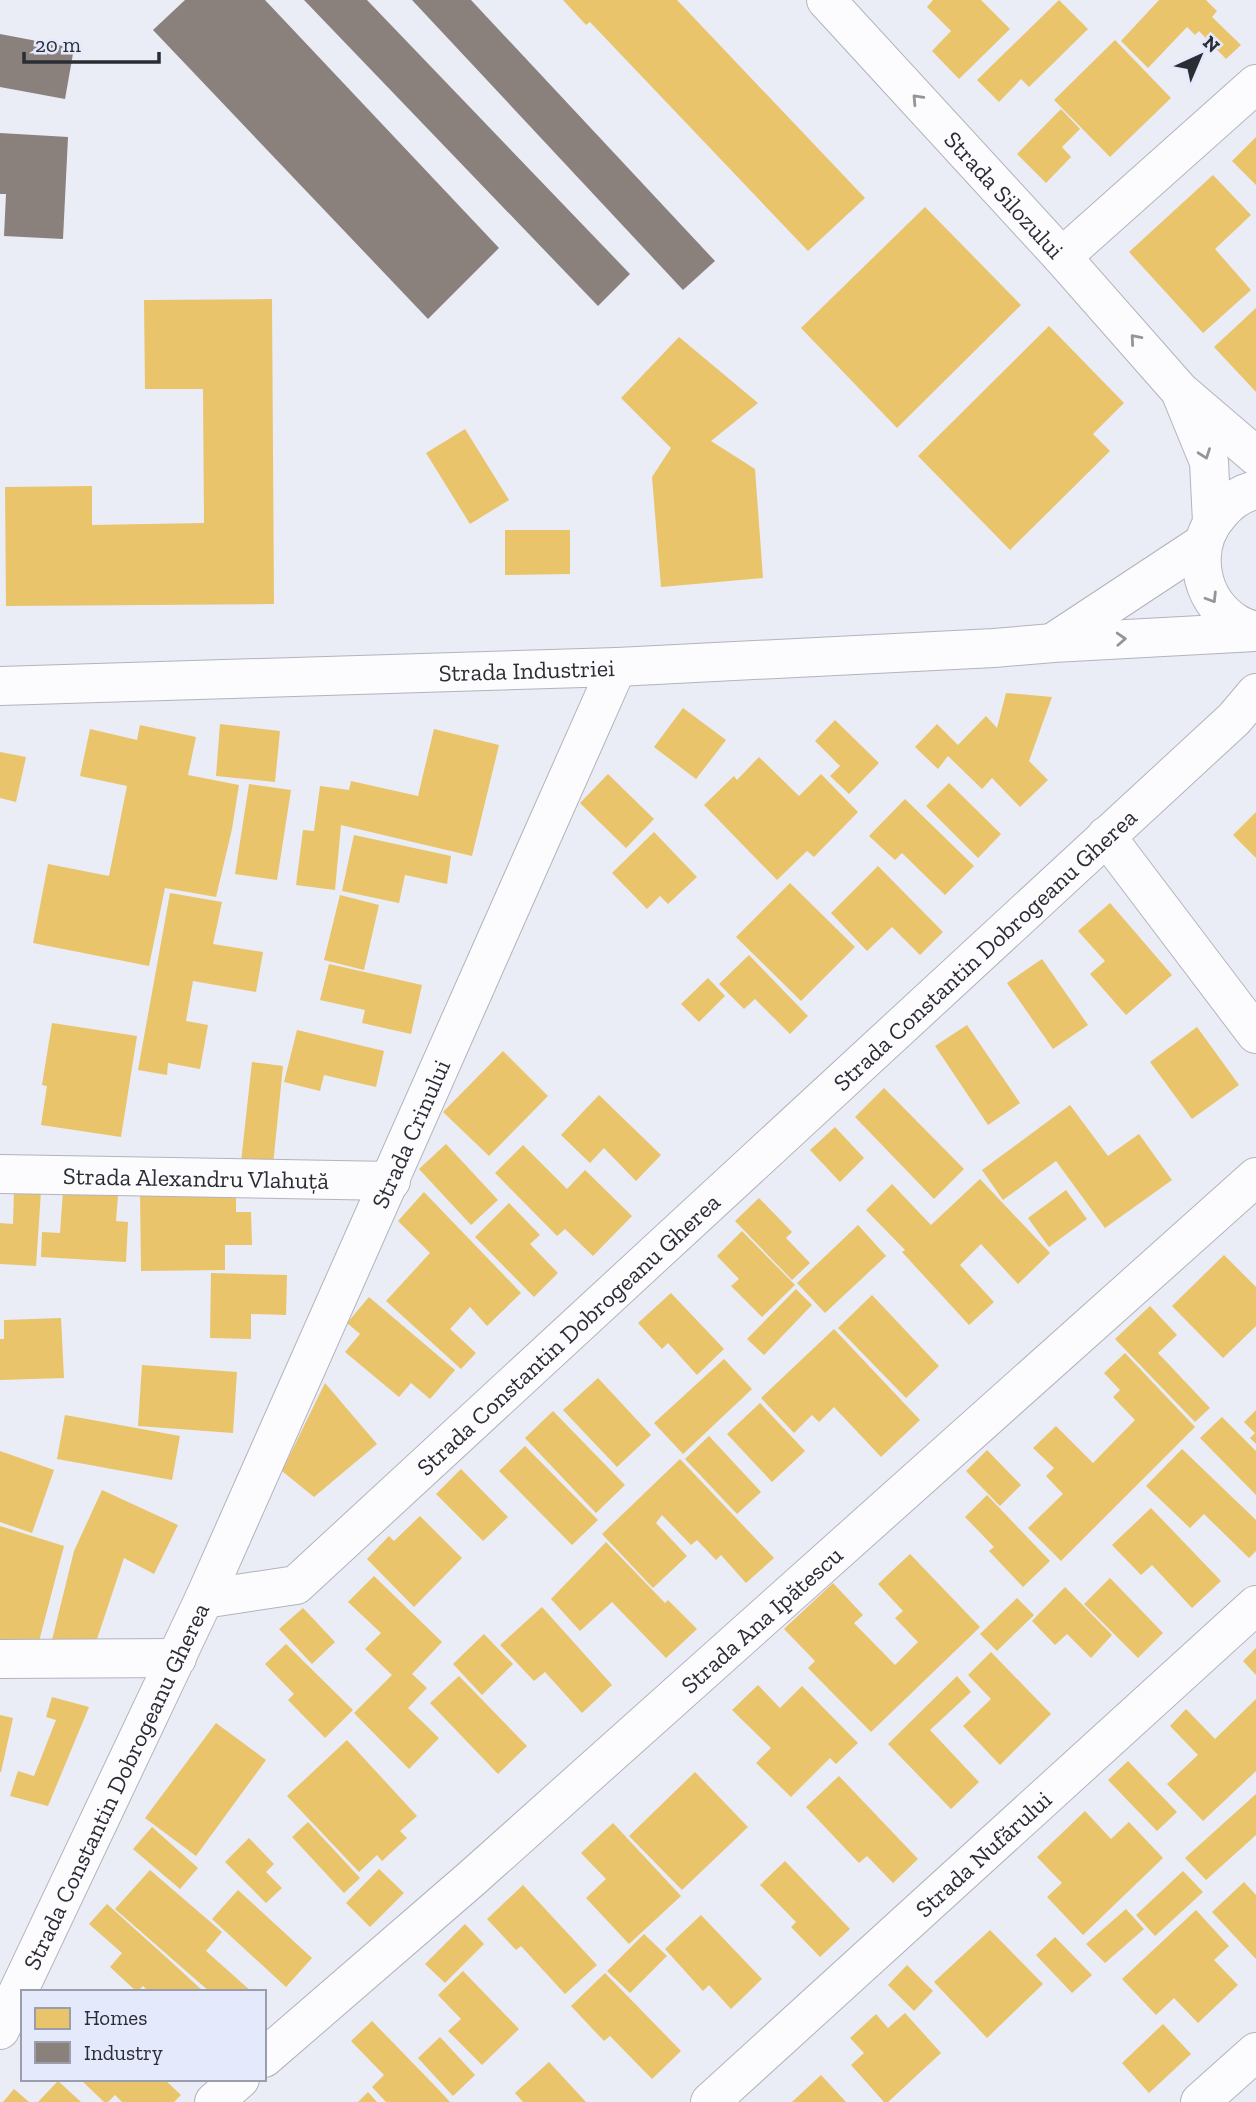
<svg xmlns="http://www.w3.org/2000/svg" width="1256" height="2102" font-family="'Zilla Slab',serif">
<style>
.homes{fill:#e9c46a}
.industry{fill:#8a817c}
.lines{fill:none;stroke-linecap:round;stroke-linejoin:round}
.street-casing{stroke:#b2b4bc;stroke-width:40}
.secondary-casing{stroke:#b2b4bc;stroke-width:40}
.street{stroke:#fcfcfe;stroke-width:38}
.secondary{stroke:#fcfcfe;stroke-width:38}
.oneway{stroke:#949499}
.labels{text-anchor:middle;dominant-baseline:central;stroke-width:7;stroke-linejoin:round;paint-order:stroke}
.street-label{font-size:24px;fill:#2b2d34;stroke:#e4e9fc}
</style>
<rect width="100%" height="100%" fill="#eaecf6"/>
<!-- homes -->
<g class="homes">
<path d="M563,0H677L865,198L808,251L590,22L586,25Z"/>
<path d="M933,0H981L1010,29L959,79L932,51L951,31L927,7Z"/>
<path d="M1059,0L1088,29L1029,87L1021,79L999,102L977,80Z"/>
<path d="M1159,0H1206L1217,11L1212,17L1241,45L1226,59L1199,31L1195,35L1187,27L1148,68L1121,41Z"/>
<path d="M1115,40L1171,98L1110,157L1054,100Z"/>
<path d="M1061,109L1080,129L1062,147L1071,157L1046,183L1017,154Z"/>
<path d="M1256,137V185L1232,161Z"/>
<path d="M1213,175L1251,215L1215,249L1251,290L1203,333L1129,252Z"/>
<path d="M925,207L1021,305L897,428L801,328Z"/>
<path d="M272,299L274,604L6,606L5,487L92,486V525L204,523L203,389H145L144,300Z"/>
<path d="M1256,308V392L1214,347Z"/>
<path d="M1049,326L1124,403L1093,434L1110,451L1010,550L918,456Z"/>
<path d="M679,337L758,403L711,441L755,469L763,578L661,587L652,477L671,448L621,398Z"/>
<path d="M465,429L509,500L470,524L426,453Z"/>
<path d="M505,530H570V574L505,575Z"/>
<path d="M1006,693L1052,697L1029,761L1048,780L1020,807L992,778L982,789L948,756L938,769L915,747L937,724L958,745L986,716L997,728Z"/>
<path d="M683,708L726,740L696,779L654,747Z"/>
<path d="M835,720L879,763L849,794L830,776L840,766L815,741Z"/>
<path d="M220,724L280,731L275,782L216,776Z"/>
<path d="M140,725L196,737L188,775L239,785L232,829L216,897L165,888L149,966L33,943L48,864L109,876L127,786L80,776L90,729L137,740Z"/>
<path d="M434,729L499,745L472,856L341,825L335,890L296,885L303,830L314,831L320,786L349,790L351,781L418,796Z"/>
<path d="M0,752L26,757L16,802L0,798Z"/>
<path d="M759,757L799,796L821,774L858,812L814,857L807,851L777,880L704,805L734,776L737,780Z"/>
<path d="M608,774L654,819L626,848L580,803Z"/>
<path d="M949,783L1001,834L978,858L926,806Z"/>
<path d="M249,784L291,790L277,880L235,874Z"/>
<path d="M905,799L974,866L945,895L902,853L895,860L869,836Z"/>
<path d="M1256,812V858L1233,835Z"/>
<path d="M654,832L697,877L668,904L660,896L647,909L612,873Z"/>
<path d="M354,835L451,856L447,884L405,875L399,903L342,891Z"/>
<path d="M878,866L943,932L920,955L892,927L867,951L831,913Z"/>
<path d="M790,883L855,947L801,1001L736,937Z"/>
<path d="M170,893L222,902L213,944L263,952L256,992L193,981L186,1021L208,1025L200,1069L168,1063L167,1075L138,1070Z"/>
<path d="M340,895L379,905L364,970L324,960Z"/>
<path d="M1110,903L1172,975L1126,1015L1090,974L1105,961L1078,931Z"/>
<path d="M749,955L808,1016L790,1034L755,999L744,1009L719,984Z"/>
<path d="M1042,959L1088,1025L1053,1049L1007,983Z"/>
<path d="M329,964L422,985L411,1034L362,1023L365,1010L320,1000Z"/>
<path d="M708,978L725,996L699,1022L681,1004Z"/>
<path d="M52,1023L137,1036L121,1137L41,1125L47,1086L42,1085Z"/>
<path d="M967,1025L1020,1103L988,1125L935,1046Z"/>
<path d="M1197,1027L1239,1085L1192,1119L1150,1062Z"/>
<path d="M297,1030L384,1051L376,1087L324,1075L320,1091L284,1082Z"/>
<path d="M503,1051L548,1096L489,1156L443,1112Z"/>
<path d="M252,1062L283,1066L273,1165L241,1162Z"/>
<path d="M884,1088L964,1169L934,1199L855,1117Z"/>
<path d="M599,1095L661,1155L636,1181L604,1148L590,1163L561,1135Z"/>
<path d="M1070,1105L1108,1156L1139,1134L1172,1180L1105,1228L1056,1161L1003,1200L982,1170Z"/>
<path d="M835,1127L864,1158L840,1182L810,1150Z"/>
<path d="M446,1144L498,1200L471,1225L419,1169Z"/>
<path d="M523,1145L567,1189L585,1170L632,1216L593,1256L565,1229L557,1236L495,1173Z"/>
<path d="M980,1179L1050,1253L1018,1284L981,1244L960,1265L994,1302L969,1325L902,1252L905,1250L866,1210L892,1184L931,1225Z"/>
<path d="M14,1190L41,1191L36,1266L0,1264V1223L13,1224Z"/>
<path d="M1066,1190L1087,1219L1049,1247L1028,1218Z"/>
<path d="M63,1191L118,1195L116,1221L128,1222L126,1262L41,1257L42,1232L60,1233Z"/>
<path d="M140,1191H236V1212H251L252,1245H225V1270L141,1271Z"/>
<path d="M424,1192L521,1293L487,1326L470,1307L450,1329L476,1353L461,1369L386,1301L430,1253L398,1221Z"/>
<path d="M759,1198L792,1232L786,1238L810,1263L792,1280L735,1221Z"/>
<path d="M509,1203L540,1235L530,1244L558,1273L534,1297L475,1237Z"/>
<path d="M858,1225L886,1256L825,1313L797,1283Z"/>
<path d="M742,1231L795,1285L762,1317L731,1286L739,1279L717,1256Z"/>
<path d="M1224,1255L1256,1287V1326L1223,1358L1172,1306Z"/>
<path d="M211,1273L287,1275L286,1315L251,1314V1339L210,1338Z"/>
<path d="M796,1289L812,1305L764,1355L747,1339Z"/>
<path d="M671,1293L724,1349L697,1375L668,1343L662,1349L638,1323Z"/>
<path d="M872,1295L939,1366L906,1398L838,1328Z"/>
<path d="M369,1297L455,1370L430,1399L411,1383L399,1397L345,1352L360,1334L347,1323Z"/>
<path d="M1150,1306L1177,1335L1158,1353L1210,1408L1195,1422L1115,1339Z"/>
<path d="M61,1318L64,1378L0,1380V1339H4V1320Z"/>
<path d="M834,1329L920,1420L881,1457L834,1407L819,1422L812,1415L794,1433L761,1398Z"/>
<path d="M1125,1353L1195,1427L1061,1561L1028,1528L1063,1494L1046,1476L1054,1468L1033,1448L1056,1426L1093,1463L1135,1420L1113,1397L1120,1390L1104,1373Z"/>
<path d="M724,1359L752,1389L683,1454L654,1423Z"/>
<path d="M142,1365L237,1372L233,1433L138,1426Z"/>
<path d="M598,1378L651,1435L617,1467L563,1410Z"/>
<path d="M325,1383L377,1444L314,1497L282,1471Z"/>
<path d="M760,1403L805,1451L772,1482L727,1434Z"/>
<path d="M1256,1410V1444L1250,1438L1255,1433L1244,1422Z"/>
<path d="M553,1411L625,1485L596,1513L525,1438Z"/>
<path d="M65,1415L180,1436L172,1480L57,1459Z"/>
<path d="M1222,1417L1256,1451V1495L1200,1438Z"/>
<path d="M709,1436L761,1492L737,1514L685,1459Z"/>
<path d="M525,1446L598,1520L572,1545L499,1471Z"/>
<path d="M1182,1449L1256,1520V1551L1249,1558L1204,1514L1190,1528L1146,1486Z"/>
<path d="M987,1450L1021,1485L1000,1506L966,1471Z"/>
<path d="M0,1451L54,1470L32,1533L0,1522Z"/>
<path d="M680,1459L774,1558L746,1583L721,1555L716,1560L697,1540L691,1545L662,1515L656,1523L687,1556L653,1588L602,1534Z"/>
<path d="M461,1469L508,1517L483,1541L436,1494Z"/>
<path d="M102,1490L178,1525L154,1574L124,1558L94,1648L51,1644L74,1551Z"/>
<path d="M987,1495L1050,1561L1023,1587L989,1551L994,1547L965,1517Z"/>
<path d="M1151,1508L1221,1581L1192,1608L1152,1565L1141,1575L1112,1545Z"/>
<path d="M420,1516L462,1558L414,1607L367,1559L389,1536L394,1541Z"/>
<path d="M0,1526L64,1546L37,1649L0,1646Z"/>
<path d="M606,1542L665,1603L668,1600L697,1629L666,1658L612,1602L580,1631L551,1599Z"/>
<path d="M910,1554L980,1627L871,1732L808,1668L815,1661L784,1629L833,1583L863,1615L854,1623L895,1665L918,1642L895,1618L903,1611L878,1584Z"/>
<path d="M374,1576L442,1642L412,1674L427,1688L408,1708L439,1738L409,1769L354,1713L392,1675L365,1649L381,1633L348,1602Z"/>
<path d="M1110,1578L1163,1633L1138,1658L1084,1604Z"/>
<path d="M1065,1587L1112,1635L1091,1658L1067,1634L1055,1645L1032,1621Z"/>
<path d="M1017,1598L1034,1615L997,1651L980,1634Z"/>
<path d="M542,1607L612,1685L582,1713L545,1672L534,1681L500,1645Z"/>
<path d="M303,1608L335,1642L312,1664L279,1629Z"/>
<path d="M484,1634L513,1664L482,1695L453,1664Z"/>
<path d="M286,1644L353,1710L325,1738L288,1700L294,1694L265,1664Z"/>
<path d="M1256,1648V1675L1243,1661Z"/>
<path d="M991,1652L1051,1714L1000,1765L963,1726L991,1699L968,1675Z"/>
<path d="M459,1676L527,1746L498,1774L430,1703Z"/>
<path d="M957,1676L971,1692L930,1730L979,1782L951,1809L888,1744Z"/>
<path d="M758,1685L780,1708L802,1686L858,1743L836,1764L830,1758L791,1797L756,1763L771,1748L732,1710Z"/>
<path d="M52,1697L89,1707L48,1806L10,1796L18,1771L34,1776L56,1720L46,1717Z"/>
<path d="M1256,1699V1771L1203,1821L1167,1784L1198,1755L1170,1726L1186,1709L1215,1739Z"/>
<path d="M0,1715L13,1718L1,1772H0Z"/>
<path d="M216,1723L266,1760L196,1856L145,1818Z"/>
<path d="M347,1740L417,1816L400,1831L407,1838L382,1861L377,1855L359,1872L287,1796Z"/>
<path d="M1128,1761L1177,1812L1157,1831L1108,1780Z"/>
<path d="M695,1772L748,1827L682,1890L629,1836Z"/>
<path d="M839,1776L918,1859L893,1883L867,1856L859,1863L806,1807Z"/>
<path d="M1256,1794V1835L1206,1880L1185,1858Z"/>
<path d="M1085,1811L1111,1839L1129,1822L1163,1858L1083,1935L1047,1897L1062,1883L1037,1857Z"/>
<path d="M308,1822L360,1878L344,1893L292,1837Z"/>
<path d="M613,1823L681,1896L629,1944L586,1898L606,1879L581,1853Z"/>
<path d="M152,1827L198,1868L180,1889L133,1849Z"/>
<path d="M249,1838L274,1864L266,1872L282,1888L266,1903L225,1862Z"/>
<path d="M785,1861L850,1929L820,1957L791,1927L796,1922L760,1885Z"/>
<path d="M379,1869L404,1893L370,1927L346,1903Z"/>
<path d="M150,1870L222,1932L206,1951L252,1992H210L115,1909Z"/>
<path d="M1183,1871L1203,1892L1155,1936L1136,1915Z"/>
<path d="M1244,1882L1256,1895V1959L1212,1912Z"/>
<path d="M523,1885L597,1965L565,1994L521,1946L516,1950L487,1919Z"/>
<path d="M238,1890L312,1958L286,1987L212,1919Z"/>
<path d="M107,1904L167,1958L204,1992H149L143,1986L137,1992L110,1967L122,1953L89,1924Z"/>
<path d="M1126,1909L1144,1929L1105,1963L1086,1944Z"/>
<path d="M1196,1910L1229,1946L1214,1960L1238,1985L1198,2023L1174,1998L1156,2015L1122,1979Z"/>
<path d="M701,1915L762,1979L731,2009L709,1985L703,1991L665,1949Z"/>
<path d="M465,1924L484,1944L445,1983L425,1964Z"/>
<path d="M990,1930L1043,1984L987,2038L934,1982Z"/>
<path d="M644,1934L667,1956L630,1993L607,1971Z"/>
<path d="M1055,1937L1092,1975L1072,1993L1036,1955Z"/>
<path d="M907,1965L933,1991L914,2011L888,1985Z"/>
<path d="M463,1971L519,2029L482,2065L448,2031L461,2019L438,1995Z"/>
<path d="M605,1973L681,2051L652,2079L610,2036L604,2041L571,2006Z"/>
<path d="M905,2013L941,2053L888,2102H884L851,2065L864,2053L850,2038L876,2014L888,2028Z"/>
<path d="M372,2021L437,2088L450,2102H386L372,2087L384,2075L351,2041Z"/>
<path d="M1163,2024L1191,2054L1149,2093L1122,2063Z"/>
<path d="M440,2037L475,2075L453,2096L418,2058Z"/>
<path d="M549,2062L586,2102H523L515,2093Z"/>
<path d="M821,2075L846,2102H792Z"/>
<path d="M80,2079H164L181,2095L174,2102H122L115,2095L108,2102H104Z"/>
<path d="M58,2081L81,2102H38Z"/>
<path d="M14,2089L29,2102H3Z"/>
<path d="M368,2092L377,2102H358Z"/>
</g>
<!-- industry -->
<g class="industry">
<path d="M185,0H265L499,248L428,319L153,30Z"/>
<path d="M304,0H367L630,274L598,306Z"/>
<path d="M412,0H471L715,261L683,290Z"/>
<path d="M0,34L74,48L65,99L0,87Z"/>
<path d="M0,133L68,137L63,239L4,236L6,194H0Z"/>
</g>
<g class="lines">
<defs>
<g id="street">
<path d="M1062,257L1256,84"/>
<path d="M1106,836L1256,1034"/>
<path id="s1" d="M0,1174L391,1181"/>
<path id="s2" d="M204,1599L617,667"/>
<path d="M0,1659L177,1658"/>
<path id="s3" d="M0,2030L204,1599L296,1585L1234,719L1256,693"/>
<path id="s4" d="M264,2058L471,1879L1256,1177"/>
<path d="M214,2102L240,2079"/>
<path id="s5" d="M710,2102L1256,1605"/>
<path d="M1200,2102L1256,2052"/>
</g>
<g id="secondary">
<path id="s6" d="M826,0L1062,257L1180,391L1256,456"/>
<path d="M1182,396L1209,462L1212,522"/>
<path d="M1256,490C1242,493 1229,502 1220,513C1190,546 1198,599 1236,623C1242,627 1249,629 1256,631"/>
<path d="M1055,641L1202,544"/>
<path id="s7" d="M0,686L617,667L994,648L1053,643L1256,632"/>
</g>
</defs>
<!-- street casing -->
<use href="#street" class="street-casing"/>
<!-- secondary casing -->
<use href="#secondary" class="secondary-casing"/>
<!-- street -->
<use href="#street" class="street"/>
<!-- secondary -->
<use href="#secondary" class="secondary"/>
</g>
<!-- one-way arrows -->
<defs><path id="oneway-chevron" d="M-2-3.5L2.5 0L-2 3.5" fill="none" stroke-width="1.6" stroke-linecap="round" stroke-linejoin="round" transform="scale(1.75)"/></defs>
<g class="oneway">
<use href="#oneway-chevron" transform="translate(917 99) rotate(-133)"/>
<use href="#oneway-chevron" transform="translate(1135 339) rotate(-131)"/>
<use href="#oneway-chevron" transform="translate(1205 454) rotate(70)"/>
<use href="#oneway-chevron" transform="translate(1212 598) rotate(58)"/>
<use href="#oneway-chevron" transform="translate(1121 639) rotate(-3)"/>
</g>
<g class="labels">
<!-- street labels -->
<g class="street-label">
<text stroke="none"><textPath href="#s6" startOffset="264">Strada Silozului</textPath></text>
<text stroke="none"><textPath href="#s7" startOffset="527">Strada Industriei</textPath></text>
<text stroke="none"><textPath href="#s3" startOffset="1507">Strada Constantin Dobrogeanu Gherea</textPath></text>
<text stroke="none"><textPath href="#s2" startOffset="509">Strada Crinului</textPath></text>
<text stroke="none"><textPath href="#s1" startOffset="196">Strada Alexandru Vlahuță</textPath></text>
<text stroke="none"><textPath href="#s3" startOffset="940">Strada Constantin Dobrogeanu Gherea</textPath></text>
<text stroke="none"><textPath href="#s4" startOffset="663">Strada Ana Ipătescu</textPath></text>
<text stroke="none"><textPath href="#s3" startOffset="270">Strada Constantin Dobrogeanu Gherea</textPath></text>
<text stroke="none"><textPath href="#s5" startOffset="369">Strada Nufărului</textPath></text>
</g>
</g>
<!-- legend -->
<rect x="21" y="1990" width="245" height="91" fill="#e4e9fc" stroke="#9a9eac" stroke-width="2"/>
<rect x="35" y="2008" width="35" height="21" fill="#e9c46a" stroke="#9a9eac" stroke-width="2"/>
<text x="84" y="2025" font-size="21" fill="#2b2d34">Homes</text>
<rect x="35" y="2042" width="35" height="21" fill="#8a817c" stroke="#9a9eac" stroke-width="2"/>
<text x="84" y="2060" font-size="21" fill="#2b2d34">Industry</text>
<!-- north arrow -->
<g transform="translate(1200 56) rotate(44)" stroke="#e4e9fc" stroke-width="5" paint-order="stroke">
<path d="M0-5L12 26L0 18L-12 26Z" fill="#2b2d34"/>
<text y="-10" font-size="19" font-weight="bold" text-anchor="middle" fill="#2b2d34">N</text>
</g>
<!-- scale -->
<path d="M24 52v10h135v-10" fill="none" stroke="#2b2d34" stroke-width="3.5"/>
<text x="35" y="52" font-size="21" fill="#2b2d34" stroke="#e4e9fc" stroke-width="5" paint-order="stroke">20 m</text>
</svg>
